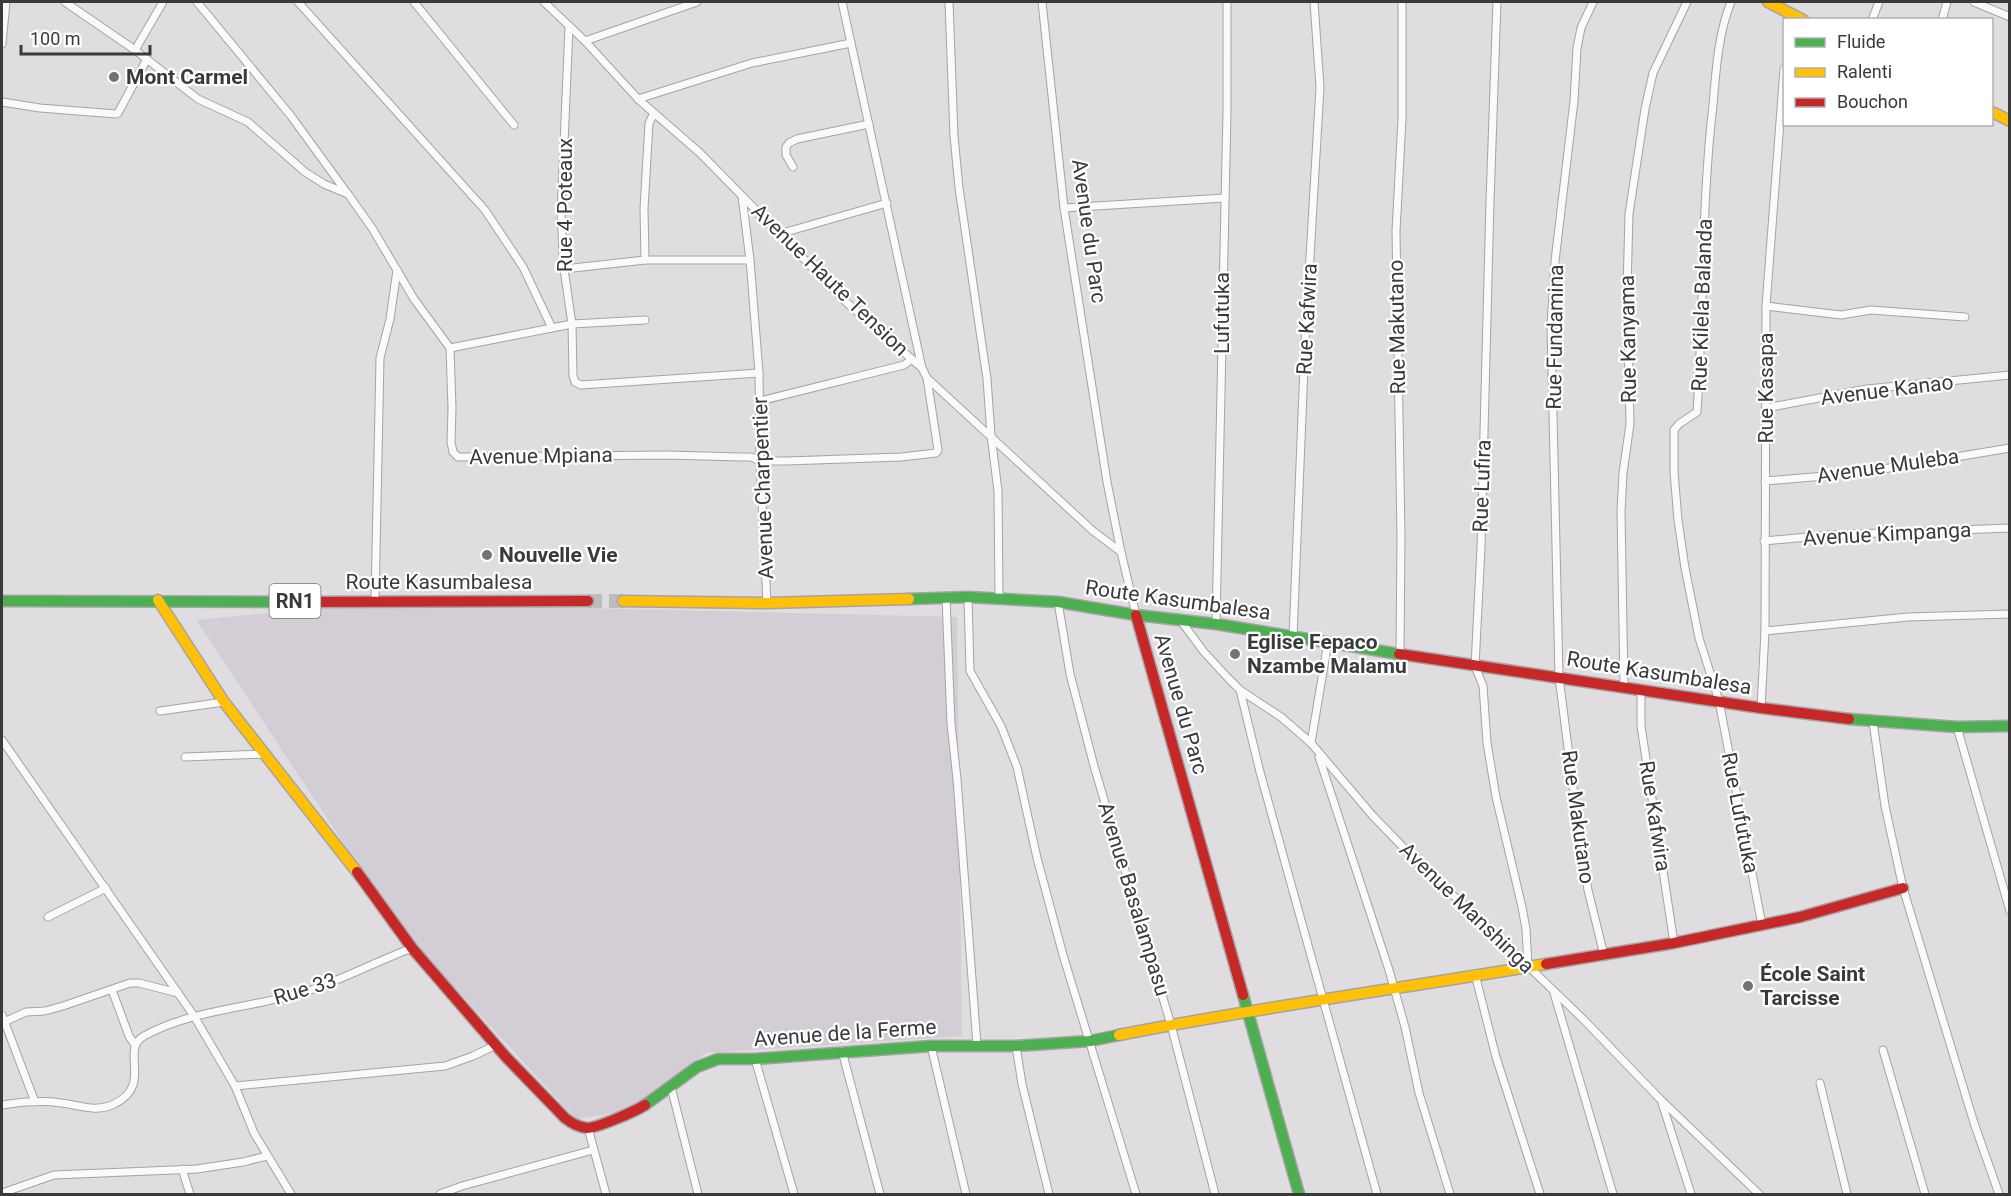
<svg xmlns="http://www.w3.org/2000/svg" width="2011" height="1196" font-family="Roboto,sans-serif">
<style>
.built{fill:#d3cdd5}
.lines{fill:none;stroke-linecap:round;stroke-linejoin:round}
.highway-tunnel{stroke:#bfbcc0;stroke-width:14;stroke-dasharray:14 7;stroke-linecap:butt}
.street-casing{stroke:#a5a3a5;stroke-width:9}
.fast-casing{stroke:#a5a3a5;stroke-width:13}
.slow-casing{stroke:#a5a3a5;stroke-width:13}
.jam-casing{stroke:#a5a3a5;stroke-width:13}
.street{stroke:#fafafa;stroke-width:7}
.fast{stroke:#4caf50;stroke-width:10}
.slow{stroke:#ffc107;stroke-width:10}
.jam{stroke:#c62828;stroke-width:10}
.poi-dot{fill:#747275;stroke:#fff;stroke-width:2}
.labels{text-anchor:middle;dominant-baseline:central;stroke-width:4.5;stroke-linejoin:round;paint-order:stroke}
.shield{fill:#fff;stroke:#757476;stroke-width:1.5}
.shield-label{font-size:20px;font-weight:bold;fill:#3a393b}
.poi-label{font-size:21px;font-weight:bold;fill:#3a393b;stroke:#fff;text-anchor:start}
.street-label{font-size:21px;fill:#3a393b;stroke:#fff}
</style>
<rect width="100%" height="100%" fill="#e0dde1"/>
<!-- built -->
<path class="built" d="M375,603L957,617L962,1036L706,1053L632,1110L576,1119L399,927L196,620Z"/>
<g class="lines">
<!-- highway-tunnel -->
<path class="highway-tunnel" d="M588,601H623"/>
<defs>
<g id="street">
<path d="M65,2L135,50L198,99L248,122L305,172L324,184L348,194L372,228L414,299L450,348L452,408L451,442L453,452L458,457L669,455L739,457H751L760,461H787L901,457L936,453L938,450L927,378"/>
<path d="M197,2L291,116L347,193"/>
<path d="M298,2L485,210L523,267L552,328"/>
<path d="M414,2L514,125"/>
<path d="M544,2L585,41L638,99L700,153L846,302L922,368L927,378L1093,531L1121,552"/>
<path d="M842,2L922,368"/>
<path d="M949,2L954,136L959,188L987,379L991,435L998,491L999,598"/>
<path d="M1042,2L1064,208L1107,482L1121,552L1136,615"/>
<path d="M1497,2L1490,201L1481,548L1475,666L1483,686L1487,743L1496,797L1522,907L1526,929L1528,966"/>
<path d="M1593,2L1581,28L1577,48L1574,101L1555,261L1551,326L1559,677L1581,850L1588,890L1604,955"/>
<path d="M1731,2C1718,34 1716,71 1713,105C1701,207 1704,310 1697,412L1679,424L1674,430V472L1678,520L1685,568L1699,638L1719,701L1762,925"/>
<path d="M1974,2L2010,17"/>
<path d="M1872,20L1879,2"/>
<path d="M1942,20L1947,2"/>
<path d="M569,27L561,213L564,269L572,324L573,376L575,382L581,385L759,373"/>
<path d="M585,41L697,2"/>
<path d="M2,44L6,2"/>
<path d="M135,50L163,2"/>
<path d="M638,99L752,63L851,43"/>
<path d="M2,102L40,108L116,114L118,113L147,59"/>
<path d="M793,167L786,155V147L789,143L797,139L869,124"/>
<path d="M742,196L750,260L759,373L760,461L767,603"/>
<path d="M1064,208L1224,198"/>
<path d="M779,234L887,203"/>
<path d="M645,260L644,209L649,123L654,113"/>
<path d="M564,269L645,260H750"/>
<path d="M1766,306L1841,315L1871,310L1965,317"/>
<path d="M450,348L572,324L645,320"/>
<path d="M760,401L904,365L912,359"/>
<path d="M1766,408L1867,389L2010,375"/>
<path d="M1765,481L1859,473L2010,448"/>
<path d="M1764,541L1829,535L2010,528"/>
<path d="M946,597L951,724L957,779L977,1045"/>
<path d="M968,597L970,671L1001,726L1017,767L1037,858L1063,955L1136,1194"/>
<path d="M375,601L380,358L390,319L397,270"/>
<path d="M1058,602L1070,674L1094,766L1171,1025L1215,1194"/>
<path d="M1181,621L1204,652L1228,678L1240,690L1281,717L1311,743L1372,815L1429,874L1473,913L1583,1019L1660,1099L1759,1194"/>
<path d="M1216,624L1227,111V2"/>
<path d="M1765,631L1908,617L2010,614"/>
<path d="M1293,637L1305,342L1320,87L1314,2"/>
<path d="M1400,652L1401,537L1396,231L1402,119V2"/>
<path d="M1624,686L1621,512L1623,473L1630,424L1627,290L1629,214L1645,109L1653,73L1687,2"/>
<path d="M1641,689V726L1674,943"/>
<path d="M1240,690L1260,772L1377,1194"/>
<path d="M1761,708L1765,631L1766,306L1784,69"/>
<path d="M160,711L224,702"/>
<path d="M1873,722L1885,806L1903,888L1974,1123L1999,1194"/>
<path d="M1957,727L2010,911"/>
<path d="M2,740L194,1016L235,1086L445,1066L473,1056L496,1045"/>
<path d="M1311,743L1328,642"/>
<path d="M185,757L265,754"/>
<path d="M1319,757L1389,970L1405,1027L1419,1093L1450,1194"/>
<path d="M48,917L106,888"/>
<path d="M1475,974L1496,1057L1540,1194"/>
<path d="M112,990L129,1036L135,1045"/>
<path d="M1554,993L1613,1194"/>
<path d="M2,1015L35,1102"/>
<path d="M4,1022L26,1012L45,1011L63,1006L130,983H139L178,993"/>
<path d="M931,1046L966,1194"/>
<path d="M1016,1046L1022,1084L1049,1194"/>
<path d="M1883,1050L1925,1194"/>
<path d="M842,1051L880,1194"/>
<path d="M755,1059L794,1194"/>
<path d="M1820,1083L1847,1194"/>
<path d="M235,1086L254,1133L291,1194"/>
<path d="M671,1087L698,1194"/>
<path d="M1662,1103L1691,1194"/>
<path d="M2,1105C21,1102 41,1100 61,1103C79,1105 96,1113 114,1104C154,1085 119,1050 144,1036C195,1008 256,1008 311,990C345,978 378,961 412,948"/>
<path d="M588,1128L606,1194"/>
<path d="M182,1169L190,1194"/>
<path d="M2,1193L54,1175L197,1169L243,1162L267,1156"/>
<path d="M440,1194L462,1186L593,1150"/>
</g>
<g id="fast">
<path d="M909,599L968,597L1058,602L1136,615L1216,624L1399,654"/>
<path d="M2,601L299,602"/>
<path d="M1849,719L1957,727L2010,726"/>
<path d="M1243,995L1299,1194"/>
<path d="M645,1105L697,1067L718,1059H755L931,1046H1016L1090,1041L1119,1035"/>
</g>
<g id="slow">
<path d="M1768,2L1803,20"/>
<path d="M1992,112L2010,121"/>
<path d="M158,600L224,702L357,872"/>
<path d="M623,601L767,603L909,599"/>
<path d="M1119,1035C1260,1007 1404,988 1546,964"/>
</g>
<g id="jam">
<path d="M299,602L588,601"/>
<path d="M1136,615L1243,995"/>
<path d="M1399,654L1761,708L1849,719"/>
<path d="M357,872L412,948L506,1057L565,1118C571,1123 579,1127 587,1128C597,1128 636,1111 645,1105"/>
<path d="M1546,964L1674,943L1800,917L1903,888"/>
</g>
</defs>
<!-- street casing -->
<use href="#street" class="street-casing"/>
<!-- fast casing -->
<use href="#fast" class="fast-casing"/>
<!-- slow casing -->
<use href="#slow" class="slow-casing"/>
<!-- jam casing -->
<use href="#jam" class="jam-casing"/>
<!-- street -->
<use href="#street" class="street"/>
<!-- fast -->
<use href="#fast" class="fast"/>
<!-- slow -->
<use href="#slow" class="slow"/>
<!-- jam -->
<use href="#jam" class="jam"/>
</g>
<!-- markers -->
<g class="poi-dot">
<circle cx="114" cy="77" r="6"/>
<circle cx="487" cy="555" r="6"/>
<circle cx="1235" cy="654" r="6"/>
<circle cx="1748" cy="986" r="6"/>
</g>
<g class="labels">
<!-- shield labels -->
<rect class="shield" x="269.5" y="584" width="51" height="34" rx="4.5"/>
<g class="shield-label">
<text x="295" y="601">RN1</text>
</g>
<!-- poi labels -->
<g class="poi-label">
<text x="126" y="77">Mont Carmel</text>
<text x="499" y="555">Nouvelle Vie</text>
<text x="1247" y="642">Eglise Fepaco<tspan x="1247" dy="24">Nzambe Malamu</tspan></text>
<text x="1760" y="974">École Saint<tspan x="1760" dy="24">Tarcisse</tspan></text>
</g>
<!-- street labels -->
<g class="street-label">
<text transform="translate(565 205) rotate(-90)">Rue 4 Poteaux</text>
<text transform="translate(1089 231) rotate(82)">Avenue du Parc</text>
<text transform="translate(830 280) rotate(44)">Avenue Haute Tension</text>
<text transform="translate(1702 305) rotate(-88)">Rue Kilela Balanda</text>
<text transform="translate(1222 313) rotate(-90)">Lufutuka</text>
<text transform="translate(1307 319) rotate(-87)">Rue Kafwira</text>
<text transform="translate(1397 327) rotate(-91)">Rue Makutano</text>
<text transform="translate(1555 337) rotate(-89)">Rue Fundamina</text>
<text transform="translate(1628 339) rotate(-91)">Rue Kanyama</text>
<text transform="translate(1766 388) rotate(-90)">Rue Kasapa</text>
<text transform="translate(1887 390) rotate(-7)">Avenue Kanao</text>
<text transform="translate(541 456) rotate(-1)">Avenue Mpiana</text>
<text transform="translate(1888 466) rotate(-8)">Avenue Muleba</text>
<text transform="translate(1482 486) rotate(-88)">Rue Lufira</text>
<text transform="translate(763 488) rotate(-92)">Avenue Charpentier</text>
<text transform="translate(1887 534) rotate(-3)">Avenue Kimpanga</text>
<text x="439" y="582">Route Kasumbalesa</text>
<text transform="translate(1178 600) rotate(8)">Route Kasumbalesa</text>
<text transform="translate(1659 673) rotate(9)">Route Kasumbalesa</text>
<text transform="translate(1181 704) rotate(74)">Avenue du Parc</text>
<text transform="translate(1740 813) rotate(79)">Rue Lufutuka</text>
<text transform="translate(1655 816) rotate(81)">Rue Kafwira</text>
<text transform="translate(1578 817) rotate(82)">Rue Makutano</text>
<text transform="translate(1134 899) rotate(73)">Avenue Basalampasu</text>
<text transform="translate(1467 908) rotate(44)">Avenue Manshinga</text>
<text transform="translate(305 989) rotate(-17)">Rue 33</text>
<text transform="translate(845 1033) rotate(-4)">Avenue de la Ferme</text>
</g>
</g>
<!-- border -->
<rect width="2011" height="1196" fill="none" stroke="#3a393b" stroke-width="6"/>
<!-- legend -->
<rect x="1783" y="18" width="210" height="108" fill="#ffffff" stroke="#b0b0b1" stroke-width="1.5"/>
<rect x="1795" y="38" width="30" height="9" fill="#4caf50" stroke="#b0b0b1" stroke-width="1.5"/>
<text x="1837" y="48" font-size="18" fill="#3a393b">Fluide</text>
<rect x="1795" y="68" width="30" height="9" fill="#ffc107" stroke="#b0b0b1" stroke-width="1.5"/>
<text x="1837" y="78" font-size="18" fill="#3a393b">Ralenti</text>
<rect x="1795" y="98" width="30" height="9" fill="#c62828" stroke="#b0b0b1" stroke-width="1.5"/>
<text x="1837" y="108" font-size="18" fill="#3a393b">Bouchon</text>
<!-- scale -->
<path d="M21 45v9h129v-9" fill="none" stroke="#3a393b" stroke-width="3"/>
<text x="30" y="45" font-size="18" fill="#3a393b" stroke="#ffffff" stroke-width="4.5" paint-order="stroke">100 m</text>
</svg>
